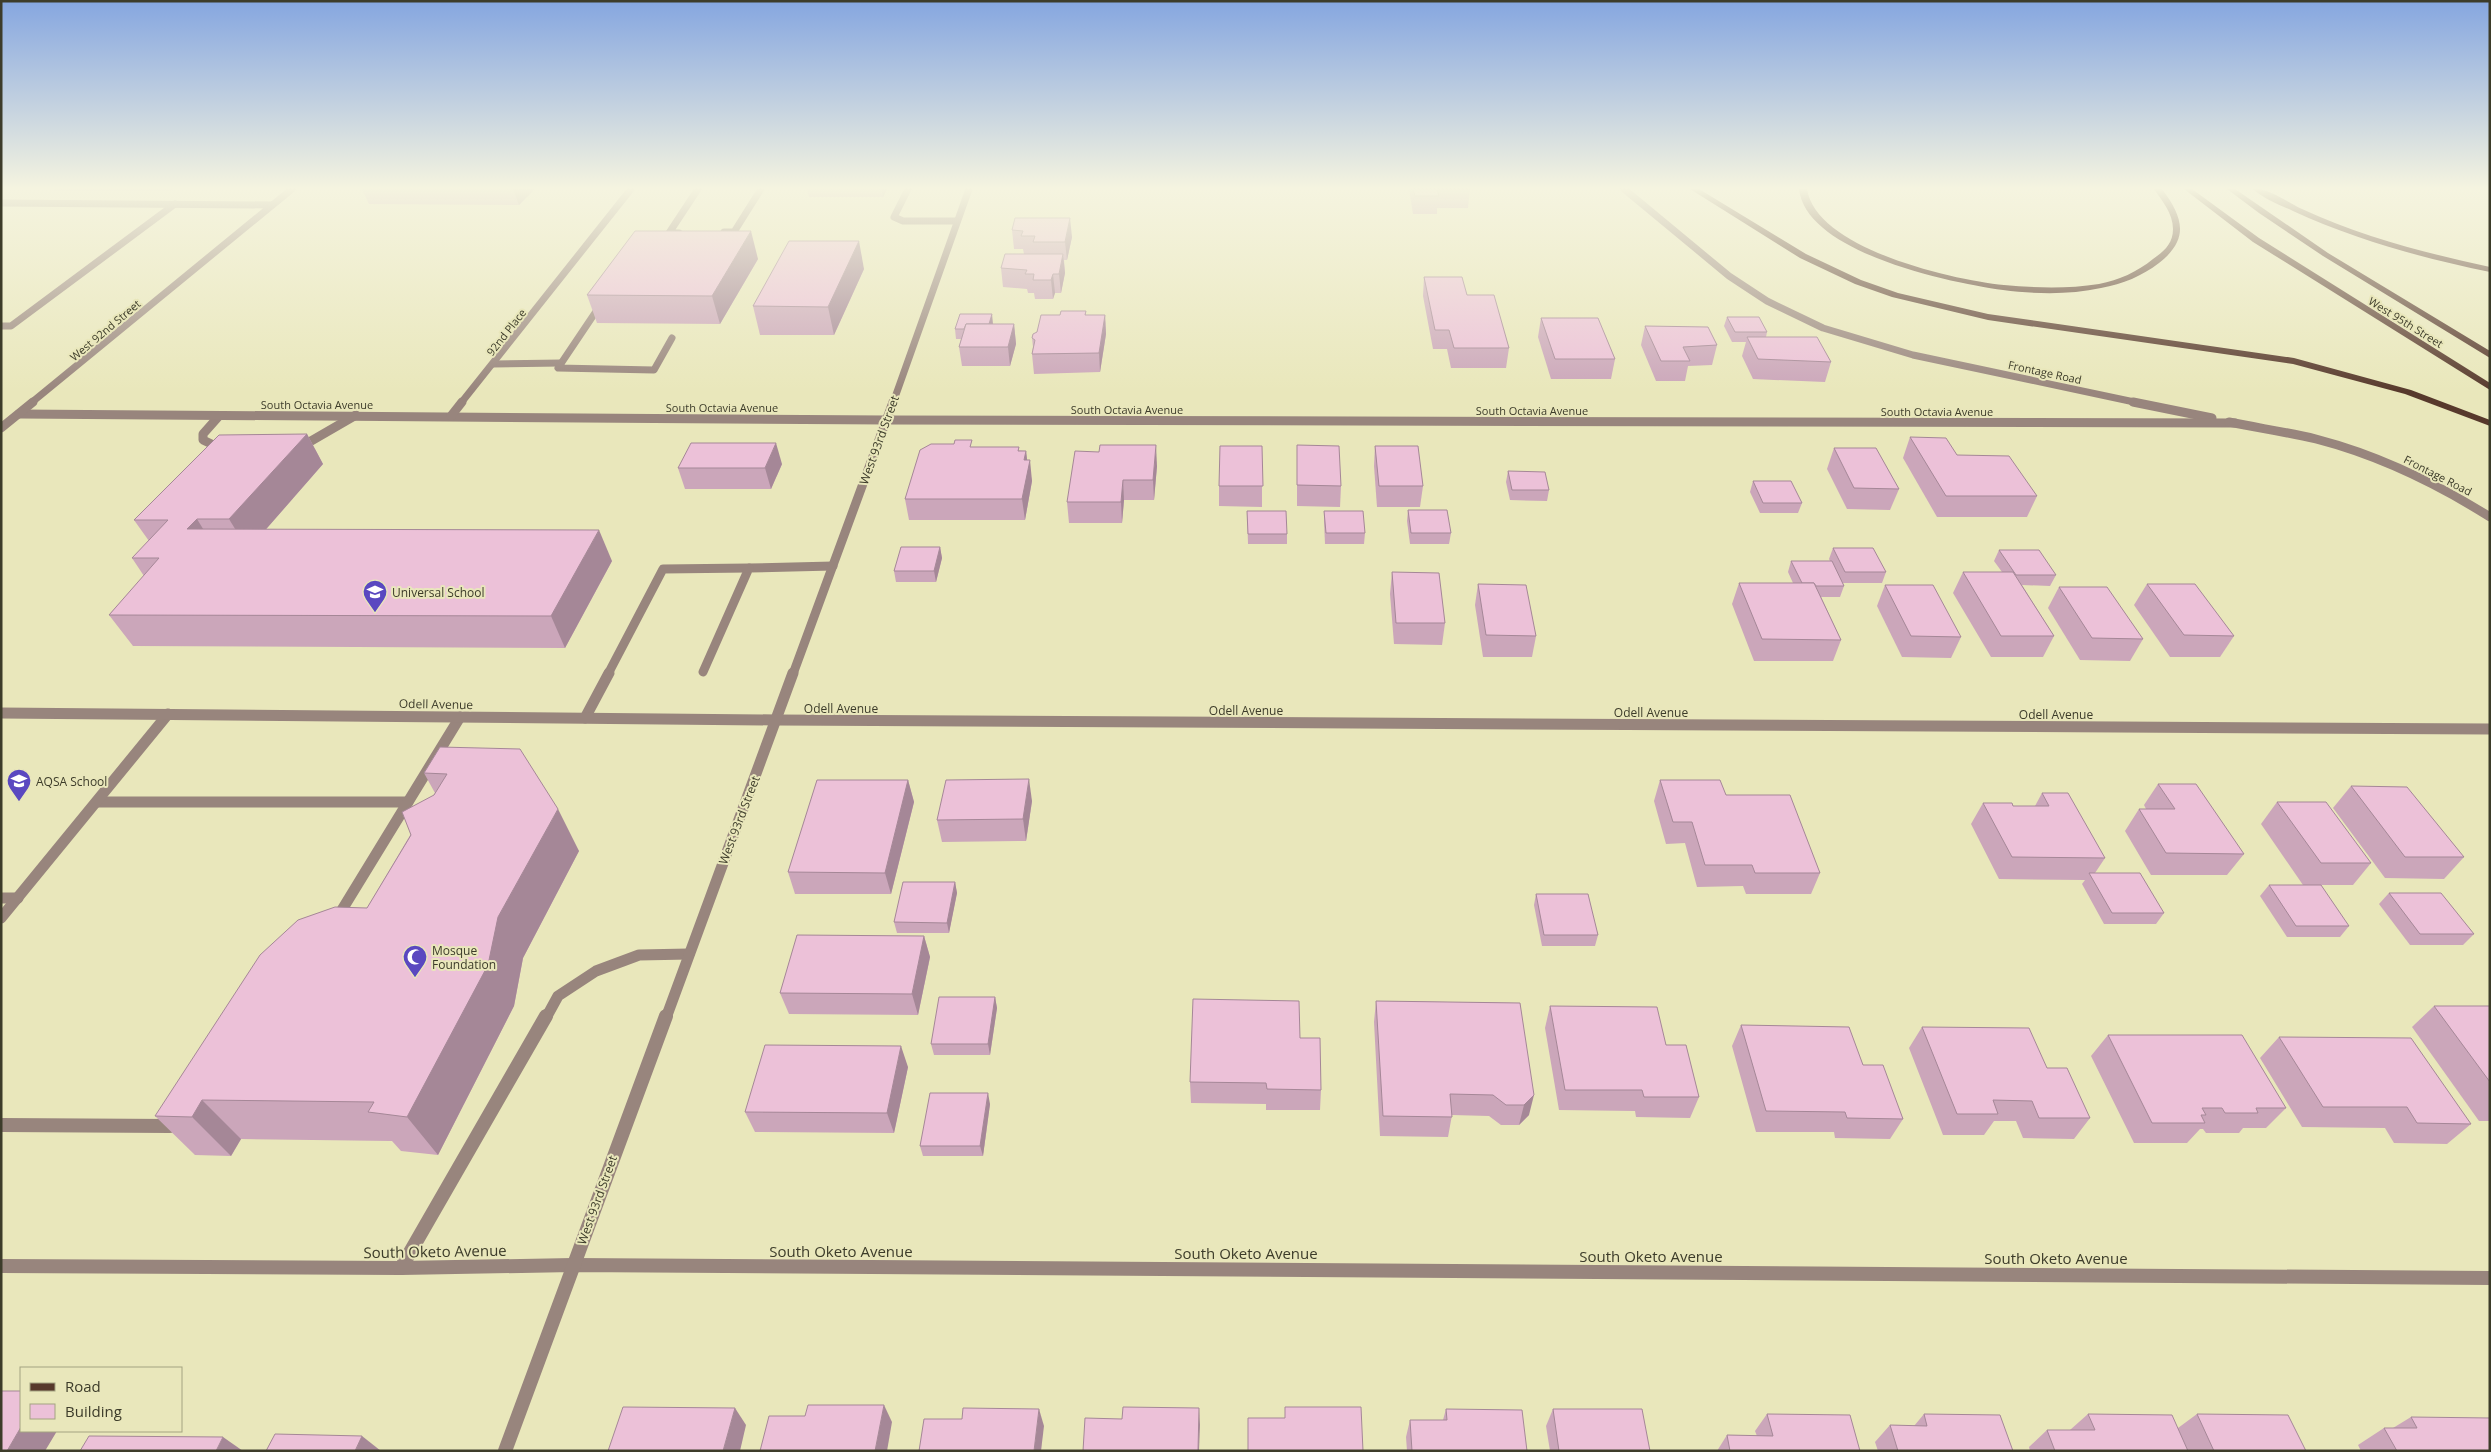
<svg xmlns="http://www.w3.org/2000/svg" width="2491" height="1452" font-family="'Open Sans',sans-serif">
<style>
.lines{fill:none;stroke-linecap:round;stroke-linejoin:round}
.lane-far3{stroke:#98857d;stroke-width:7}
.lane-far2{stroke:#98857d;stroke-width:9}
.lane-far1{stroke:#98857d;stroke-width:11}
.lane{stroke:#98857d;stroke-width:14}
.street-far3{stroke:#98857d;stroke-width:7}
.street-far2{stroke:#98857d;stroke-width:9}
.street-far1{stroke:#98857d;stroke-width:11}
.street{stroke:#98857d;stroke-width:14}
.primary{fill:#57392c;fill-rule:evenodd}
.wall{fill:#cba6ba}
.shaded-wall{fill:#a58797}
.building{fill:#ecc1d8;stroke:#a58797}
.labels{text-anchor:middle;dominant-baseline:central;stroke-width:4;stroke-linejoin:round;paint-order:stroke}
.far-street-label{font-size:11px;fill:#3d3c2a;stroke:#e9e7bb}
.street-label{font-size:12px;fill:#3d3c2a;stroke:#e9e7bb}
.poi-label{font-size:12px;fill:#3d3c2a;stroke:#e9e7bb;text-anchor:start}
.near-street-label{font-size:15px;fill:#3d3c2a;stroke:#e9e7bb}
</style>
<rect width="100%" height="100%" fill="#e9e7bb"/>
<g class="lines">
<!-- lane-far3 -->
<g class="lane-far3">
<path d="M908,189L894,217L903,221H957"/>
<path d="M1,203L272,205"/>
<path d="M724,232H734L761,189"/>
<path d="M679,233H669L698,189"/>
<path d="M601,304L558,368L654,370L672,338"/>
<path d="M1,326H11L175,204"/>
<path d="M493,364L561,363"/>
</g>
<!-- lane-far2 -->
<g class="lane-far2">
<path d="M219,416L203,434V440L222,449"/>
<path d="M299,448L356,415"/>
<path d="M703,672L749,568L833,566"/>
<path d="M608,674L663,569L749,568"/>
</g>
<!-- lane-far1 -->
<g class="lane-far1">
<path d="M585,718L609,673"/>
<path d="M97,802H408"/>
<path d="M1,898H18"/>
<path d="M1,918L168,714"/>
<path d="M337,918L460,717"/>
<path d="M546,1018L558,996L596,971L639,955L689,954"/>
</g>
<!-- lane -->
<g class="lane">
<path d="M1,1125L170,1126L174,1119"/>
<path d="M401,1268L546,1016"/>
</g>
<!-- street-far3 -->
<g class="street-far3">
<path d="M1624,189L1729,276L1767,301L1823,328L1913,355L2139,403"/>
<path d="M31,403L292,189"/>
<path d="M461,403L631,189"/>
<path d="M893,403L969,189"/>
</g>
<!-- street-far2 -->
<g class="street-far2">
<path d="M2133,402L2212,418"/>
<path d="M19,414L887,420L2235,423"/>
<path d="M451,416L462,402"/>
<path d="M2229,422C2258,428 2287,432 2316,439C2378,455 2436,483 2490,517"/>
<path d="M1,428L33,402"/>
<path d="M793,674L893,402"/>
</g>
<!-- street-far1 -->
<g class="street-far1">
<path d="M1,713L777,720L2490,729"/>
<path d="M666,1018L793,673"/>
</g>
<!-- street -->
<g class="street">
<path d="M1,1266L401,1268L573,1265L2490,1278"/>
<path d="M505,1451L666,1016"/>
</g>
<!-- primary -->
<g class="primary">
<path d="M1690,189H1699L1806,254L1861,280L1898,293L1988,314L2294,358L2411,390L2490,420V426L2405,394L2293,364L1988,320L1892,297L1855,284L1800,258Z"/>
<path d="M1799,189H1807C1816,249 1953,280 2004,285C2035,288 2068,289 2099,284C2119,280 2137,272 2153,259C2164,251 2173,244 2173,229C2173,213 2162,201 2154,189H2162C2183,217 2190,239 2159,263C2142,276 2123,284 2101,288C2070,295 2034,294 2003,290C1951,283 1806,253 1799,189Z"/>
<path d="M2184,189H2192L2259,238L2490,383V390L2253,242Z"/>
<path d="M2227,189H2235L2328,253L2490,351V358L2323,256L2259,213Z"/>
<path d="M2253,189C2269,188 2287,202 2302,209C2362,237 2426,253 2490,267V272C2422,258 2356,240 2293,211C2280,205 2264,199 2253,189Z"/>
</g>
</g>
<!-- wall -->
<g class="wall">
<path d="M54,189H174L171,191H55Z"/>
<path d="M362,189H535L519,205L369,204Z"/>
<path d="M807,189H887L883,197H809Z"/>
<path d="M1409,189H1470L1468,208H1437V214H1413Z"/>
<path d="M1015,218L1072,237L1067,260H1064L1065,273L1061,293H1055L1053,299H1035L1034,293H1028L1027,289L1003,287L1001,268L1024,254L1023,249H1014L1012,230Z"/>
<path d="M758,259L720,324L597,323L587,295Z"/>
<path d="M864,269L834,335H760L753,306Z"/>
<path d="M1424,277L1467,295L1509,348L1506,368H1451L1447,349H1433L1423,296Z"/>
<path d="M1086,311V315H1105L1106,334L1100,372L1034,374L1032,354L1033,347L1032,338L1037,332L1060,315Z"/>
<path d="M1727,317L1767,332L1766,337L1831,362L1825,382L1753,379L1742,356L1746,342H1732L1724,326Z"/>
<path d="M1541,318L1615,359L1611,379H1551L1538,337Z"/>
<path d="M993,324H1014L1016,344L1010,366H962L959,347L961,339H956L955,329Z"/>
<path d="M1645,326L1717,345L1712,365L1688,366L1685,381H1656L1641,345Z"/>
<path d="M307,434L323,464L266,529L612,561L565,648L133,646L109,615L144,576L132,558L149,541L134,520Z"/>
<path d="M1910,437L1957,455L2037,496L2027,517H1937L1903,458Z"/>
<path d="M1297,445L1341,486L1340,507L1297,506Z"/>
<path d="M1262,446V507L1219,506V486Z"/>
<path d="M1375,446L1423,486L1420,507H1377L1374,466Z"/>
<path d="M973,447L1026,451L1027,460L1032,481L1025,520H909L905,499Z"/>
<path d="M1834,448L1899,489L1890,510L1847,509L1827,469Z"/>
<path d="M782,464L771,489H685L678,468Z"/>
<path d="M1157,466L1154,500H1124L1122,523H1069L1067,502Z"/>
<path d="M1508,471L1549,490L1547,501L1510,500L1506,482Z"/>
<path d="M1753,481L1802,503L1798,513H1760L1750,492Z"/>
<path d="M1408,510L1451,533L1449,544H1410L1407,521Z"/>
<path d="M1247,511L1287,534V544H1248Z"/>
<path d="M1324,511L1365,533L1364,544H1325L1324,521Z"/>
<path d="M940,547L942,558L936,582H896L894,571Z"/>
<path d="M1833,548L1886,572L1882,583H1843L1844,586L1840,597H1821L1841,640L1833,661H1754L1732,604L1739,583H1793L1788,572L1791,561H1830L1829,559Z"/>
<path d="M1999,550L2056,575L2050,586L2022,585L2054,636L2043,657H1991L1953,593L1963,572H2002L1994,561Z"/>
<path d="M1392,572L1445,623L1442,645L1394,644L1390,594Z"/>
<path d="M1478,584L1536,636L1532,657H1483L1475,605Z"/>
<path d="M2147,584L2234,636L2220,657H2170L2134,605Z"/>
<path d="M1885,585L1961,637L1951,658L1902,657L1877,606Z"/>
<path d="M2059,587L2143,639L2130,661L2080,660L2048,608Z"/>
<path d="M440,747L579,851L523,958L514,1006L438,1155L401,1151L392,1141L241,1139L231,1156L195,1155L155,1116L367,908L435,793L424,773Z"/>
<path d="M908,780L914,802L891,894H795L788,872Z"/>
<path d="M1660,780L1726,795L1820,873L1811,894H1746L1743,886L1697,887L1685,843L1666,844L1654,801Z"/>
<path d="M2158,784L2244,854L2227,875H2151L2125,831L2139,809H2146L2144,805Z"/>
<path d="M2351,786L2464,857L2444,879L2385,878L2333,808Z"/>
<path d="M2042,793L2105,858L2095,873L2164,913L2156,924H2104L2082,884L2085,880L1999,879L1971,824L1983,803L2013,806H2035Z"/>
<path d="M1032,801L1026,841L942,842L937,820Z"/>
<path d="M2277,802L2371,863L2353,885H2303L2261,824Z"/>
<path d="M955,882L957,893L949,933H897L894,922Z"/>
<path d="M2269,885L2349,926L2340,937H2287L2260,896Z"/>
<path d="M2389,893L2474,934L2463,945H2410L2379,904Z"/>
<path d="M1536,894L1598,935L1595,946H1542L1534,905Z"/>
<path d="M924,936L930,957L918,1015L789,1014L780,993Z"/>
<path d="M995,997L997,1008L990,1055H934L931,1044Z"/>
<path d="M1376,1001L1520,1003L1529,1115L1519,1125H1501L1489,1116L1452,1115L1448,1137L1380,1136L1374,1022Z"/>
<path d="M1550,1006L1666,1045L1699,1097L1690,1118L1636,1117L1635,1111L1559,1110L1545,1028Z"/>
<path d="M2434,1006H2490V1121H2479L2412,1027Z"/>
<path d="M1741,1025L1863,1065L1903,1119L1890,1139L1835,1138L1834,1132H1756L1732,1046Z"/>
<path d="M1922,1027L2047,1068L2090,1118L2074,1139L2023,1138L2016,1121H1994L1984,1135H1943L1909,1048Z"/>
<path d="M2108,1035L2286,1108L2266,1128H2243L2239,1133H2206L2203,1129H2200L2187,1143H2134L2091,1056Z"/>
<path d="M2279,1037L2471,1124L2447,1144L2394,1143L2385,1128L2302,1127L2260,1058Z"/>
<path d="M1300,1038L1321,1090L1320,1110H1266V1104L1191,1103L1190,1082Z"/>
<path d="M908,1067L894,1133L755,1132L745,1112Z"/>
<path d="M990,1104L983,1156H923L920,1146Z"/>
<path d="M1446,1409L1527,1451H1407L1406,1437L1410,1420H1443Z"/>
<path d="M1553,1409L1650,1451H1550L1546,1426Z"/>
<path d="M1767,1414L1860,1451H1717L1727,1435L1757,1436L1755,1431Z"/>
<path d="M1924,1414L2013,1451H1878L1875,1442L1890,1425L1914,1426Z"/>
<path d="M2088,1414L2178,1428L2197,1414L2306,1451H2030L2029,1447L2047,1430H2070Z"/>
<path d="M2411,1417L2490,1451H2361L2358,1445L2384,1428H2393Z"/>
</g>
<!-- shaded-wall -->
<g class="shaded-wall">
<path d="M513,189H535L519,205Z"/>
<path d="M882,189H887L883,197Z"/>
<path d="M1070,218L1072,237L1067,260L1065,242Z"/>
<path d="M751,231L758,259L720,324L712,296Z"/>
<path d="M859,241L864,269L834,335L828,307Z"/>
<path d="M1063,254L1065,273L1061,293L1059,274Z"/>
<path d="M1053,274L1055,293L1053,299L1051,280Z"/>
<path d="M992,314L993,324L989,339L987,329Z"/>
<path d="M1105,315L1106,334L1100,372L1099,353Z"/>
<path d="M1014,324L1016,344L1010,366L1008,347Z"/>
<path d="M307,434L323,464L248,550L229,519Z"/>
<path d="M776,443L782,464L771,489L765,468Z"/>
<path d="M1156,445L1157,466L1154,500L1153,480Z"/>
<path d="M1026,451L1028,467L1030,460L1032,481L1025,520L1022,499L1024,460Z"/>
<path d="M1123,480L1124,500L1122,523L1121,502Z"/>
<path d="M197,519L216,550L187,529Z"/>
<path d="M599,530L612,561L565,648L551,616Z"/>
<path d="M940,547L942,558L936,582L934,571Z"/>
<path d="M1029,779L1032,801L1026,841L1023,819Z"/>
<path d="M908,780L914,802L891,894L885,873Z"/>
<path d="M558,809L579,851L523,958L514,1006L438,1155L407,1117L498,917Z"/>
<path d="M955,882L957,893L949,933L947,923Z"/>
<path d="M924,936L930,957L918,1015L912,994Z"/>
<path d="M995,997L997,1008L990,1055L988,1044Z"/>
<path d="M901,1046L908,1067L894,1133L887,1113Z"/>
<path d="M988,1093L990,1104L983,1156L980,1146Z"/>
<path d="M1534,1095L1529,1115L1519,1125L1524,1105Z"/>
<path d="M202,1100L241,1139L231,1156L192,1117Z"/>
<path d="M884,1405L892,1422L887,1451H875Z"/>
<path d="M735,1408L746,1425L740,1451H723Z"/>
<path d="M1199,1408L1200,1425L1199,1451H1198Z"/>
<path d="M1039,1409L1044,1426L1041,1451H1034Z"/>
<path d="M21,1427V1431H57L45,1451H7Z"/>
<path d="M362,1436L381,1451H355Z"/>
<path d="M223,1437L243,1451H216Z"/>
</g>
<!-- building -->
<g class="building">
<path d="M1413,189H1470V190H1437L1439,196H1415Z"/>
<path d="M1015,218H1070L1065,242H1033L1035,236H1021L1023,231L1012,230Z"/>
<path d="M635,231H751L712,296L587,295Z"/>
<path d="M789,241H859L828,307L753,306Z"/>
<path d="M1005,254H1063L1059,274H1053L1051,280H1033L1034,274H1025L1027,270L1001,268Z"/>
<path d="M1424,277H1462L1467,295H1494L1509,348H1454L1449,330H1435Z"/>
<path d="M1061,311H1086L1085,315H1105L1099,353L1032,354L1035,340L1032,338L1033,334L1037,332L1041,315H1060Z"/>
<path d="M960,314H992L989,324H966L964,329H955Z"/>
<path d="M1727,317H1759L1767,332H1735Z"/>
<path d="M1541,318H1598L1615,359H1555Z"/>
<path d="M966,324H1014L1008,347H959Z"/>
<path d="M1645,326L1708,327L1717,345L1683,347L1690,361H1661Z"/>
<path d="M1747,337H1817L1831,362L1758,359Z"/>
<path d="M307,434L229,519H197L187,529L599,530L551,616L109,615L159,558H132L168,520H134L219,435Z"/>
<path d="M1910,437L1946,438L1957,455L2009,456L2037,496H1946Z"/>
<path d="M955,440H972L970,447H1019L1018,451H1026L1024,460H1030L1022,499H905L920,450L931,444H954Z"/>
<path d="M691,443H776L765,468H678Z"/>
<path d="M1100,445H1156L1153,480H1123L1121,502H1067L1075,451L1099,452Z"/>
<path d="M1297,445L1339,446L1341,486L1297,485Z"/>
<path d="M1220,446H1262L1263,486H1219Z"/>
<path d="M1375,446H1418L1423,486H1379Z"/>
<path d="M1834,448H1876L1899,489L1854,488Z"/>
<path d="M1508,471L1545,472L1549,490H1512Z"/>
<path d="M1753,481H1791L1802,503H1763Z"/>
<path d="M1408,510H1447L1451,533H1411Z"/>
<path d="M1247,511H1286L1287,534H1248Z"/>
<path d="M1324,511H1363L1365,533H1326Z"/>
<path d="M901,547H940L934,571H894Z"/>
<path d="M1833,548H1873L1886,572H1845Z"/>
<path d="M1999,550H2039L2056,575H2016Z"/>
<path d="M1791,561H1832L1844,586H1816L1814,583H1802Z"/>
<path d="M1392,572L1439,573L1445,623H1396Z"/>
<path d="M1963,572H2013L2054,636H2001Z"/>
<path d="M1739,583H1814L1841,640L1762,639Z"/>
<path d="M1478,584L1526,585L1536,636L1486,635Z"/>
<path d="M2147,584H2195L2234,636L2184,635Z"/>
<path d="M1885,585H1933L1961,637L1911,636Z"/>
<path d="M2059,587H2107L2143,639L2092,638Z"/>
<path d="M440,747L520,749L558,809L498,917L488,965L407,1117L368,1112L374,1102L202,1100L192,1117L155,1116L260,955L298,920L335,907L367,908L411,835L402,812L434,795L447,774L424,773Z"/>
<path d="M1029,779L1023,819L937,820L946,780Z"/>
<path d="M817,780H908L885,873L788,872Z"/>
<path d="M1660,780H1720L1726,795H1790L1820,873H1755L1752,865H1705L1692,822H1673Z"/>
<path d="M2158,784H2196L2244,854L2166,853L2139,809H2175Z"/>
<path d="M2351,786L2407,787L2464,857H2405Z"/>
<path d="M2042,793H2068L2105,858L2012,857L1983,803H2012L2013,806H2049Z"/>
<path d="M2277,802H2326L2371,863H2321Z"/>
<path d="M2089,873H2140L2164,913H2112Z"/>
<path d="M903,882H955L947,923L894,922Z"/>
<path d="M2269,885H2321L2349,926H2296Z"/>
<path d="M2389,893H2441L2474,934H2420Z"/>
<path d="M1536,894H1588L1598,935H1544Z"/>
<path d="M797,935L924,936L912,994L780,993Z"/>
<path d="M939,997H995L988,1044H931Z"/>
<path d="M1193,999L1299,1001L1300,1038H1320L1321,1090L1267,1089L1266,1083L1190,1082Z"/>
<path d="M1376,1001L1520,1003L1534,1095L1524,1105H1506L1493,1095L1450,1094L1452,1117L1383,1116Z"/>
<path d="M1550,1006L1657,1007L1666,1045H1686L1699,1097H1644L1642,1090H1565Z"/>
<path d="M2434,1006H2490V1082Z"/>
<path d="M1741,1025L1849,1027L1863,1065H1883L1903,1119L1847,1118L1845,1112L1766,1111Z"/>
<path d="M1922,1027L2029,1028L2047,1068H2067L2090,1118H2039L2032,1101L1993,1100L1998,1114H1957Z"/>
<path d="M2108,1035H2242L2286,1108H2256L2258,1113H2225L2222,1108H2202L2206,1115H2201L2205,1123H2152Z"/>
<path d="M2279,1037L2411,1038L2471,1124L2417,1123L2407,1107H2323Z"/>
<path d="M765,1045L901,1046L887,1113L745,1112Z"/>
<path d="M930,1093H988L980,1146H920Z"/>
<path d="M1,1391H21V1427L7,1451H1Z"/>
<path d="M808,1405H884L875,1451H760L769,1416H805Z"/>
<path d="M623,1407L735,1408L723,1451H608Z"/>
<path d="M1123,1407L1199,1408L1198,1451H1083L1085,1418L1122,1419Z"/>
<path d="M1285,1407H1361L1363,1451H1248V1418H1285Z"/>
<path d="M963,1408L1039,1409L1034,1451H919L924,1419H962Z"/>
<path d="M1446,1409L1522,1410L1527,1451H1412L1410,1420H1447Z"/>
<path d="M1553,1409H1642L1650,1451H1559Z"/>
<path d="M1767,1414L1850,1415L1860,1451H1730L1727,1435L1773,1436Z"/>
<path d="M1924,1414L2000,1415L2013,1451H1898L1890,1425L1927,1426Z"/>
<path d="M2088,1414L2172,1415L2188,1451H2055L2047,1430H2095Z"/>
<path d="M2197,1414L2288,1415L2306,1451H2214Z"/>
<path d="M2411,1417L2490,1418V1451H2397L2384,1428H2417Z"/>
<path d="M275,1434L362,1436L355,1451H266Z"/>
<path d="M89,1436L223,1437L216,1451H80Z"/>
</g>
<!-- sky -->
<linearGradient id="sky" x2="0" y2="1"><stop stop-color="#85a6e0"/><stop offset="0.48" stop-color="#f5f4e0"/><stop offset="1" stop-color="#f5f4e0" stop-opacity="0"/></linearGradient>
<rect width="2491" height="392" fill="url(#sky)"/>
<!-- icons -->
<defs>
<symbol id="school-pin" viewBox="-11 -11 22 30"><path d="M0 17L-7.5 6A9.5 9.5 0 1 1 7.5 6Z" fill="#5a48c0" stroke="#e9e7bb"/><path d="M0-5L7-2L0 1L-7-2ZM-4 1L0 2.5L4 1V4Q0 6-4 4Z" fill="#fff"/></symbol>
<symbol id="mosque-pin" viewBox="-11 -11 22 30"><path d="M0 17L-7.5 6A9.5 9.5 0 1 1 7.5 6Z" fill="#5a48c0" stroke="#e9e7bb"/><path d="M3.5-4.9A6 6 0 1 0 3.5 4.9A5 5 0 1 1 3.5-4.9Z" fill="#fff"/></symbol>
</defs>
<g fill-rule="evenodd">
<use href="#school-pin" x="361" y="578" width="28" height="38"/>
<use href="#school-pin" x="5" y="767" width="28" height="38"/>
<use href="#mosque-pin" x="401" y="943" width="28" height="38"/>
</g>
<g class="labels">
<!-- far-street labels -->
<g class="far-street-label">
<text transform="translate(2406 322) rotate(32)">West 95th Street</text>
<text transform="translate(105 330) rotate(-40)">West 92nd Street</text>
<text transform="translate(506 332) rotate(-52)">92nd Place</text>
<text transform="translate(2045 372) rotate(12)">Frontage Road</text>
<text x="317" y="404">South Octavia Avenue</text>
<text x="722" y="407">South Octavia Avenue</text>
<text x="1127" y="409">South Octavia Avenue</text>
<text x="1532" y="410">South Octavia Avenue</text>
<text x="1937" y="411">South Octavia Avenue</text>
<text transform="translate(2438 475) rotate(27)">Frontage Road</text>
</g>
<!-- street labels -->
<g class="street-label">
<text transform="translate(879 440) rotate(-70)">West 93rd Street</text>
<text transform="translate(436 704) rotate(1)">Odell Avenue</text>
<text x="841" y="708">Odell Avenue</text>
<text x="1246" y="710">Odell Avenue</text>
<text x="1651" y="712">Odell Avenue</text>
<text x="2056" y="714">Odell Avenue</text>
<text transform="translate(739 820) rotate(-69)">West 93rd Street</text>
<text transform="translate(597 1200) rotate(-70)">West 93rd Street</text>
</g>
<!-- poi labels -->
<g class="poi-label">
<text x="392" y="592">Universal School</text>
<text x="36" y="781">AQSA School</text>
<text x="432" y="950">Mosque<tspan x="432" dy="14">Foundation</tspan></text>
</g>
<!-- near-street labels -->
<g class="near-street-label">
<text transform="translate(435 1251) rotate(-1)">South Oketo Avenue</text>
<text x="841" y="1251">South Oketo Avenue</text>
<text x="1246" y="1253">South Oketo Avenue</text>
<text x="1651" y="1256">South Oketo Avenue</text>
<text x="2056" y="1258">South Oketo Avenue</text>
</g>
</g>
<!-- border -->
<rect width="2491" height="1452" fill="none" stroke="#3d3c2a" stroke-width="5"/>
<!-- legend -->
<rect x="20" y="1367" width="162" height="65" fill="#e9e7bb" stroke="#a4a381"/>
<rect x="30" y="1383" width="25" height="8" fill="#57392c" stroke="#a4a381"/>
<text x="65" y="1392" font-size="15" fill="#3d3c2a">Road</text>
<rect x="30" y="1404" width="25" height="15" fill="#ecc1d8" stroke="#a4a381"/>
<text x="65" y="1417" font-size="15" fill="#3d3c2a">Building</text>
</svg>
